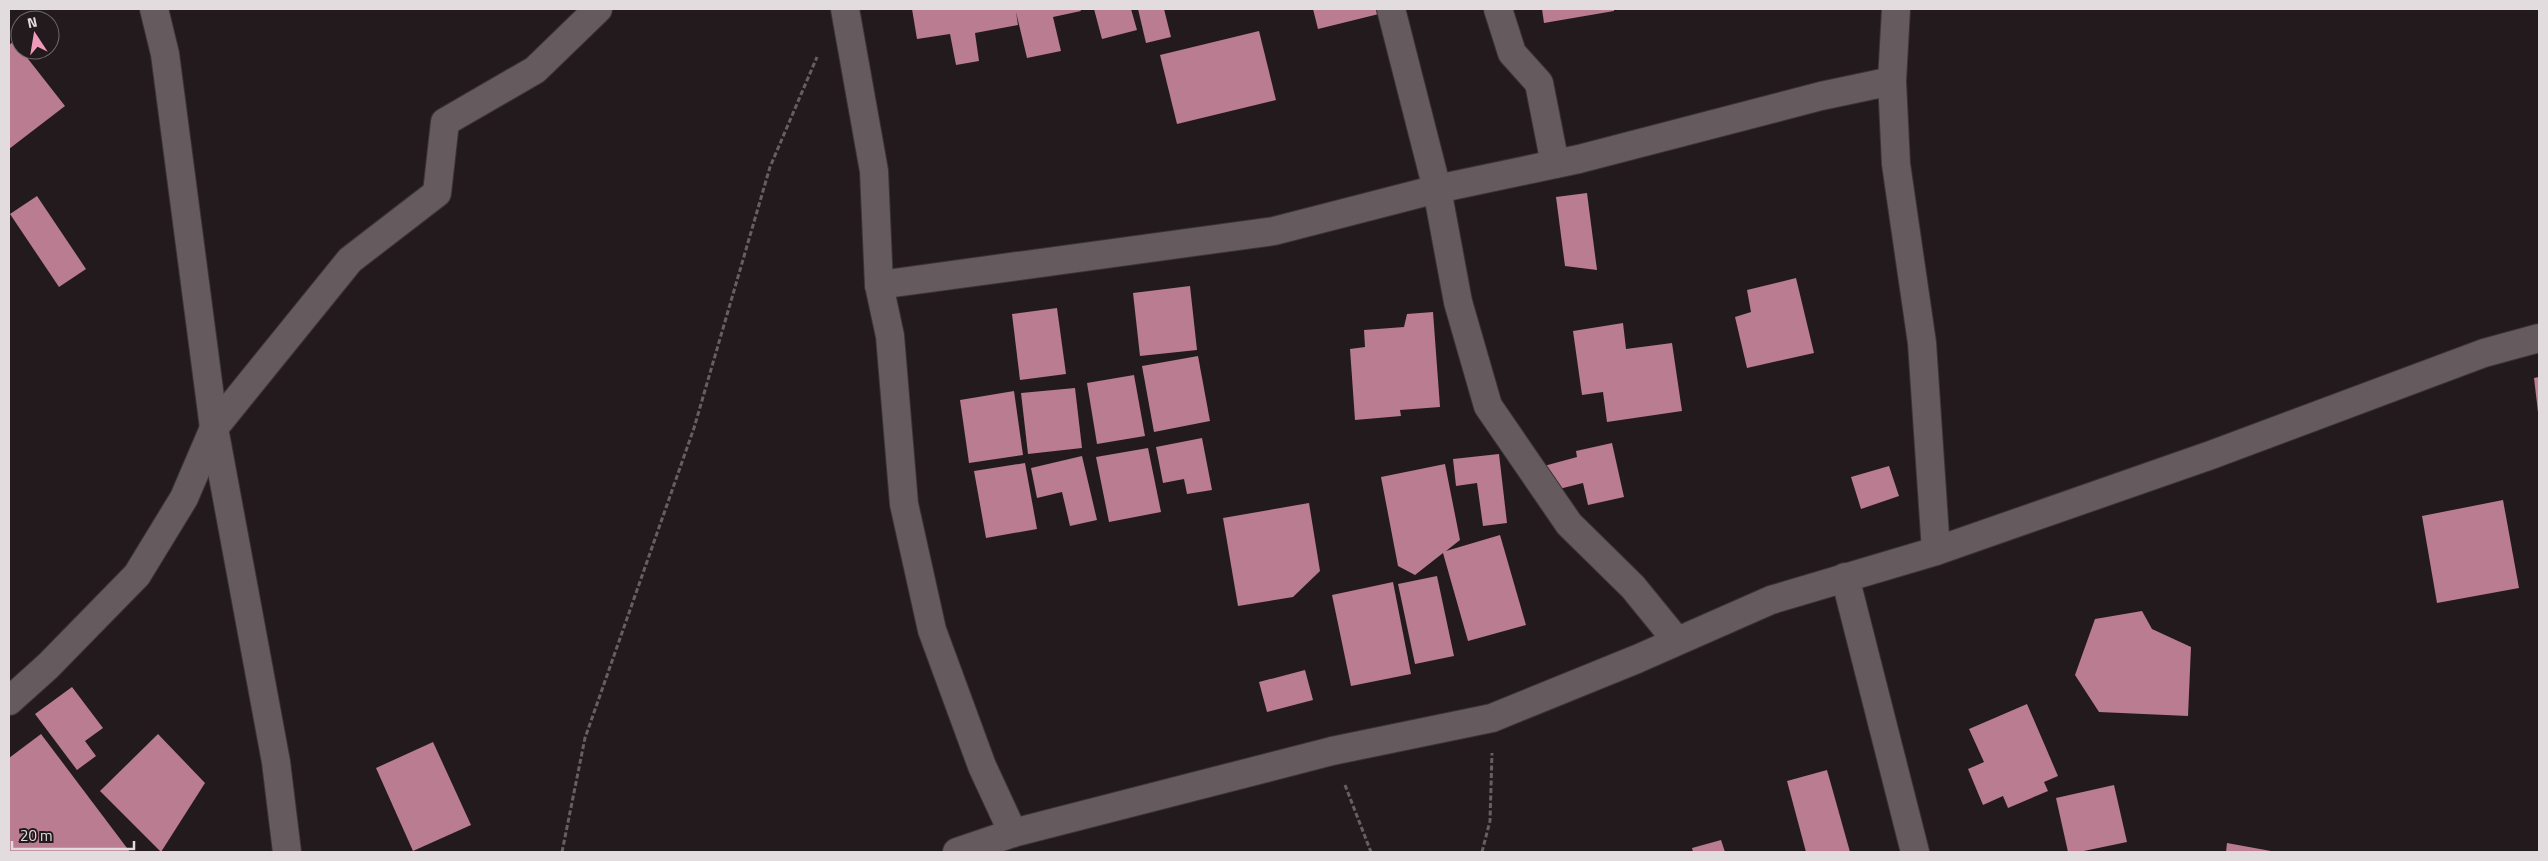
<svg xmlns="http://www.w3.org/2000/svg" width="2548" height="861" font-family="'Titillium Web',sans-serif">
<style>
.building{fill:#b97c90}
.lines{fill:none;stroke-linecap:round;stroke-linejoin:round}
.minor-casing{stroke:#3b3436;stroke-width:30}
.path{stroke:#665e61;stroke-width:3;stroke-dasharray:5 2.5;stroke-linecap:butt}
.minor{stroke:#655a5e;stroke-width:28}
</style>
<rect width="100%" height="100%" fill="#231a1d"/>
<!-- building -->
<g class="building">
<path d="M912,9H1080L1081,11L1053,17L1061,51L1027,58L1016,12L1018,25L975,33L979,61L956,65L950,34L917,39Z"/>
<path d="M1094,9H1131L1137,30L1102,39Z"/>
<path d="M1138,9H1164L1171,37L1146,43Z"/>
<path d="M1313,9H1386L1387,12L1318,29Z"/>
<path d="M1542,9H1614V11L1544,23Z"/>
<path d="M1259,31L1276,100L1177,124L1160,55Z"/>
<path d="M14,41L65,106L9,149V45Z"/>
<path d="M1587,193L1597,270L1565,266L1556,197Z"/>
<path d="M37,196L86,269L59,287L10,214Z"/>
<path d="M1796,278L1814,353L1747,368L1735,317L1751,312L1747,290Z"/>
<path d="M1190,286L1197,350L1140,356L1133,293Z"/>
<path d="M1057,308L1066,374L1020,380L1012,314Z"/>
<path d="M1433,312L1440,407L1400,410L1401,416L1355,420L1350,349L1365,347L1364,330L1404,327L1407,314Z"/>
<path d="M1623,323L1626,349L1672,343L1682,411L1607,422L1603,392L1582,395L1573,331Z"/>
<path d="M1198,356L1210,421L1154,432L1142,366Z"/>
<path d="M1134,375L1145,436L1097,444L1087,383Z"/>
<path d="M2539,377V412H2538L2534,378Z"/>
<path d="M1075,388L1082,448L1028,454L1021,393Z"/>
<path d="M1014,391L1023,455L969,463L960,400Z"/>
<path d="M1202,438L1212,490L1187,494L1184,479L1163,483L1156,447Z"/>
<path d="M1612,443L1624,497L1588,505L1583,483L1551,491L1544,466L1577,457L1576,451Z"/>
<path d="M1148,448L1161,512L1109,522L1096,457Z"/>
<path d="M1499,454L1507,523L1483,526L1477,483L1456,486L1453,459Z"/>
<path d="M1082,456L1097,520L1070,526L1062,492L1037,498L1031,468Z"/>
<path d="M1025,463L1037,529L986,538L974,471Z"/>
<path d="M1445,464L1460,540L1446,551L1500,535L1526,625L1468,641L1443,553L1415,575L1398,566L1381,477Z"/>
<path d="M1889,466L1899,496L1861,509L1851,477Z"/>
<path d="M2503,500L2519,588L2437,603L2422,516Z"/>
<path d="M1309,503L1320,571L1293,597L1238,606L1223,518Z"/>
<path d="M1437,576L1454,656L1415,664L1398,584Z"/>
<path d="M1393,582L1411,674L1351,686L1332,595Z"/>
<path d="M2142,611L2152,629L2191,647L2188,716L2099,712L2075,675L2095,619Z"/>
<path d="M1305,670L1313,700L1267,712L1259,682Z"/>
<path d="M72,687L103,728L85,741L96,756L77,770L35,714Z"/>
<path d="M2027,704L2058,776L2044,782L2048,791L2008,808L2003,796L1983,805L1968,769L1984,762L1969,729Z"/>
<path d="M41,734L130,852H9V758Z"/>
<path d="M158,734L205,783L161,852L100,791Z"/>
<path d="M433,742L471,825L413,851L376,768Z"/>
<path d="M1827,770L1850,852H1806L1787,781Z"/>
<path d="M2114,785L2127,842L2079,852H2068L2056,798Z"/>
<path d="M1721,840L1725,852H1693L1692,848Z"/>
<path d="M2227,843L2271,851V852H2226Z"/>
</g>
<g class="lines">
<defs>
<g id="minor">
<path d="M154,9L165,54L214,428L276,762L287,852"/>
<path d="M845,9L874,171L879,285L890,336L904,504L932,630L982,766L1013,833"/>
<path d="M1391,9L1437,189L1458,302L1488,406L1569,524L1633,587L1677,641"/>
<path d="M1498,9L1512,53L1539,83L1555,164"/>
<path d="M1896,9L1892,81L1896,164L1922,343L1936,551"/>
<path d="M879,285L1274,231L1437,189L1579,159L1821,96L1892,81"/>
<path d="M1845,577L1915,852"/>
<path d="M9,701L48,666L137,575L184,498L214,428L350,260L437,193L445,122L535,70L598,9"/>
<path d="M957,852L1013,833L1332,751L1492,718L1637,659L1771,600L1936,551L2211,455L2484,353L2539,338"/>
</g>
</defs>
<!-- minor casing -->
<use href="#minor" class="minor-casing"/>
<!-- path -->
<g class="path">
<path d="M1345,785L1371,852"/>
<path d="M562,852L585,738L694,428L770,167L817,57"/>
<path d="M1482,852L1490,821L1492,753"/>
</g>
<!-- minor -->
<use href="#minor" class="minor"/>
</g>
<!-- border -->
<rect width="2548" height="861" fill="none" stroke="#e2dcde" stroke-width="20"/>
<!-- north arrow -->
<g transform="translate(35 35) rotate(348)"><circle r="24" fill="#231a1d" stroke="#6f686a"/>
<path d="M0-4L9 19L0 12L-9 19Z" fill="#ef9ab8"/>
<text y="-8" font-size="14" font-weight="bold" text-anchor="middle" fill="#e2dcde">N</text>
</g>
<!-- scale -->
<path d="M12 841v8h122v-8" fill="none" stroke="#e2dcde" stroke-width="2.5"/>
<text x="20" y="841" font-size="15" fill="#e2dcde" stroke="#231a1d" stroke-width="4" paint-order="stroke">20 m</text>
</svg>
